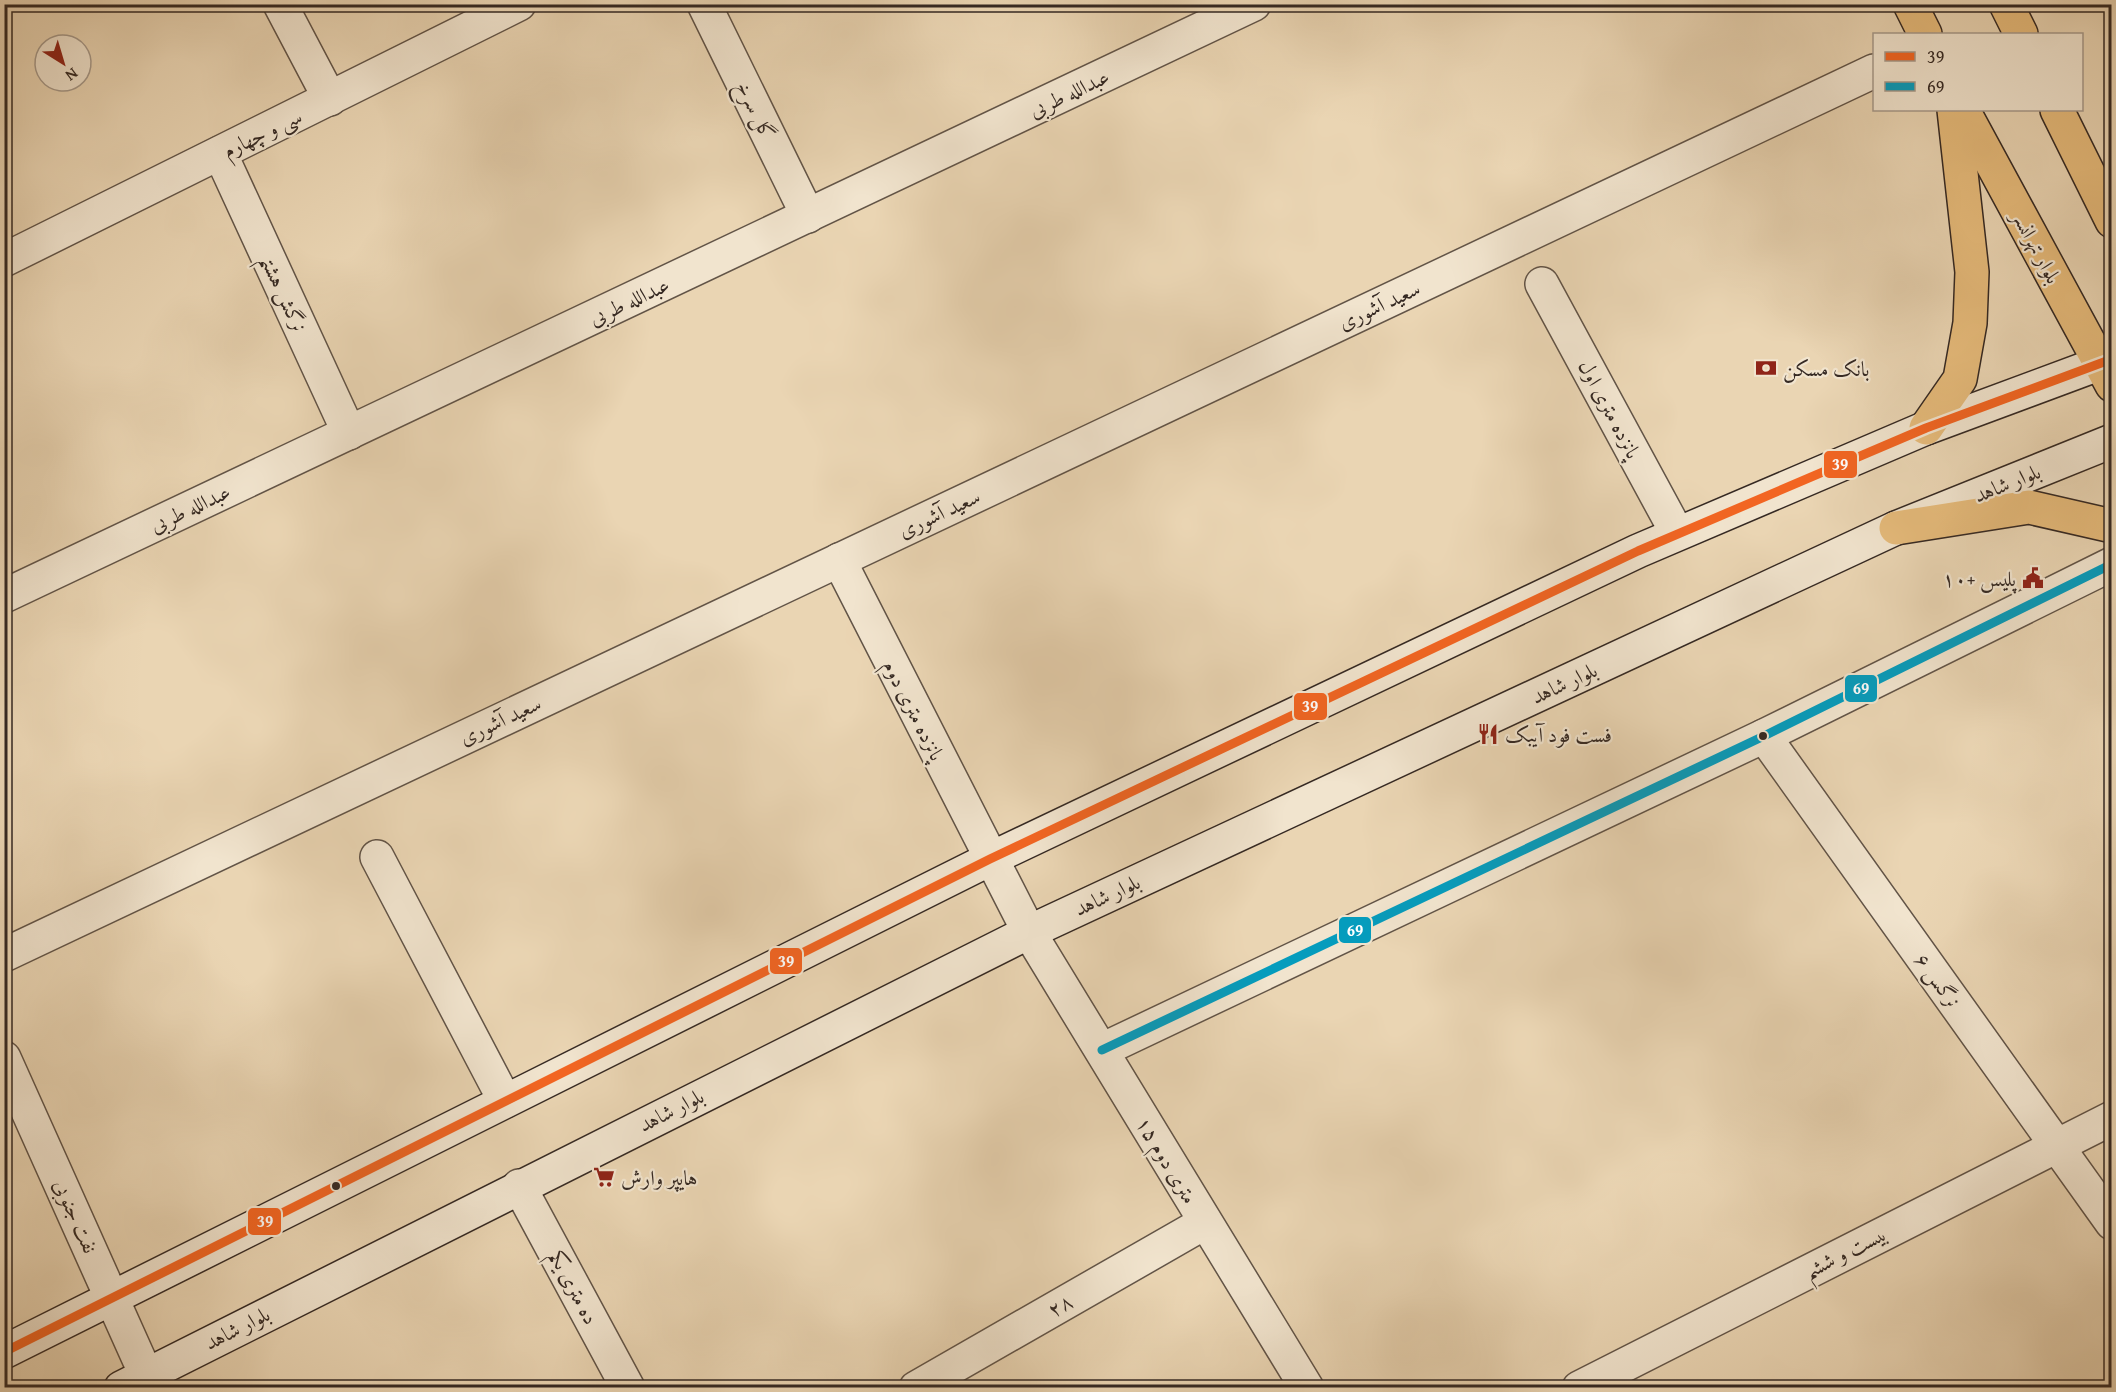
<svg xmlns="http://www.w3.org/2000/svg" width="2116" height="1392" font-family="'Gentium Book Plus',Amiri,serif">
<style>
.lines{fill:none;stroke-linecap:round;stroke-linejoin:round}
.minor-casing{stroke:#625447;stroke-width:36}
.tertiary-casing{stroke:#625447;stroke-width:36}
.secondary-casing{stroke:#352923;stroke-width:36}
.primary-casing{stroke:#352923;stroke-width:36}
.minor{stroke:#f1e4ce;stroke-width:33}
.tertiary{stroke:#f1e4ce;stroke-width:33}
.secondary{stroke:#f1e4ce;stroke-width:33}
.primary{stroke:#e5ba7a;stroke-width:33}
.bus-1-casing{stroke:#f1e4ce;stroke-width:14}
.bus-2-casing{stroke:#f1e4ce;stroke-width:14}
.bus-1{stroke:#f26522;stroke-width:9}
.bus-2{stroke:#059cbd;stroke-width:9}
.bus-dot{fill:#352923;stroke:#f1e4ce;stroke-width:2}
.labels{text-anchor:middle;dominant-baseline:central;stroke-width:4.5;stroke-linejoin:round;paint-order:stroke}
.street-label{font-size:21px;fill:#352923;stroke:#f1e4ce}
.poi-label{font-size:21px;fill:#352923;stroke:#f1e4ce;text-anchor:start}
.line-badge{stroke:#f1e4ce;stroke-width:2}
.badge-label{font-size:16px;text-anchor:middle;font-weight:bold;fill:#fff}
</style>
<rect width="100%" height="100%" fill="#ead5b3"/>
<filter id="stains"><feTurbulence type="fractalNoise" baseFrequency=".00333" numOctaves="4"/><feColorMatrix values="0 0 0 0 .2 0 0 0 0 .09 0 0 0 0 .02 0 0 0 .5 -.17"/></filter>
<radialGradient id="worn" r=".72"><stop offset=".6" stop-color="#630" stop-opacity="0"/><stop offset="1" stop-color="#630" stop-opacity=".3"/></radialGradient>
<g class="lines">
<defs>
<g id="minor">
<path d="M280,4L330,99"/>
<path d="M704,4L808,216"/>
<path d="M220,153L349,433"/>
<path d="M4,260L519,4"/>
<path d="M1542,284L1677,533"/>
<path d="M839,560L1029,932L1307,1388"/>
<path d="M4,596L1254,4"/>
<path d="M1764,736L2112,1223"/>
<path d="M377,857L505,1101"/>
<path d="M4,955L1874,71"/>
<path d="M1102,1050L1764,736L2112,564"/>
<path d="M519,1186L628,1388"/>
<path d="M916,1388L1204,1223"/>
<path d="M1579,1388L2112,1118"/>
</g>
<path id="tertiary" d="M4,1058L152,1388"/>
<g id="secondary">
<path d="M4,1352L990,859L1638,551L1926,428L2112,359"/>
<path d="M121,1388L1029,932L1896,528L2112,441"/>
</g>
<g id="primary">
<path d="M1910,4L1925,34"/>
<path d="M2006,4L2021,34"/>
<path d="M1963,110L2112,385"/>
<path d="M2057,110L2112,221"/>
<path d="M1926,428L1960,379L1970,323L1972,272L1954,110"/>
<path d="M1896,528L2029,507L2112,526"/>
</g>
</defs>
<!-- minor casing -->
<use href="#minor" class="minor-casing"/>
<!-- tertiary casing -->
<use href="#tertiary" class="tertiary-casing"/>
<!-- secondary casing -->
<use href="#secondary" class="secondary-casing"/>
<!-- primary casing -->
<use href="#primary" class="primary-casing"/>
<!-- minor -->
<use href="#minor" class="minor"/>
<!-- tertiary -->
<use href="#tertiary" class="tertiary"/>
<!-- secondary -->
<use href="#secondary" class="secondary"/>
<!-- primary -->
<use href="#primary" class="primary"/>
<defs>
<path id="bus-1" d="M4,1352L990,859L1638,551L1926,428L2112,359"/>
<path id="bus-2" d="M1102,1050L1764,736L2112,564"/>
</defs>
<!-- bus-1 casing -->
<use href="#bus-1" class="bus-1-casing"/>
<!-- bus-2 casing -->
<use href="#bus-2" class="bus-2-casing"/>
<!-- bus-1 -->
<use href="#bus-1" class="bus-1"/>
<!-- bus-2 -->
<use href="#bus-2" class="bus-2"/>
</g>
<!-- icons -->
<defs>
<symbol id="bank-bare" viewBox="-9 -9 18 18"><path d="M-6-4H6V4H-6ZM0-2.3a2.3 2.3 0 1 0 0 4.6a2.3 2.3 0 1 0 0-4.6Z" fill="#8f2418" stroke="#f1e4ce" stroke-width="2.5" paint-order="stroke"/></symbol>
<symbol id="civic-bare" viewBox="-9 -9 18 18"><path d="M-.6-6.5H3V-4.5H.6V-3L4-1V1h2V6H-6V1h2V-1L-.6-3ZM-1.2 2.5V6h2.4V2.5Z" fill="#8f2418" stroke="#f1e4ce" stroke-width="2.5" paint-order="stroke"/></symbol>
<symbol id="restaurant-bare" viewBox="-9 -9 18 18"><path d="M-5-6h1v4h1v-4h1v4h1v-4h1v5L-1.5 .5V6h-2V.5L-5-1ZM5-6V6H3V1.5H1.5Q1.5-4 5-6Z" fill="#8f2418" stroke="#f1e4ce" stroke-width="2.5" paint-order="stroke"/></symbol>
<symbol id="supermarket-bare" viewBox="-9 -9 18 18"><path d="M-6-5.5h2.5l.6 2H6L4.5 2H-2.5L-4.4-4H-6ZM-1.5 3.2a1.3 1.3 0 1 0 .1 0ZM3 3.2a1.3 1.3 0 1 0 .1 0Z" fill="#8f2418" stroke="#f1e4ce" stroke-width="2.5" paint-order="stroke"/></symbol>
</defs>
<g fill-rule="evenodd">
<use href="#bank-bare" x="1751" y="353" width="30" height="30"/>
<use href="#civic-bare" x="2018" y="563" width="30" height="30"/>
<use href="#restaurant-bare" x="1473" y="719" width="30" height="30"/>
<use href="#supermarket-bare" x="589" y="1162" width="30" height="30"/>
</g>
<!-- markers -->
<g class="bus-dot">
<circle cx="1763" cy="736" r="5"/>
<circle cx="336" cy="1186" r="5"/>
</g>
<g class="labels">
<!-- street labels -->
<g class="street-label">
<text transform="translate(1069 93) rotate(-25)">عبدالله طربی</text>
<text transform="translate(756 110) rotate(64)">گل سرخ</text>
<text transform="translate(262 133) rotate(-26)">سی و چهارم</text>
<text transform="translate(2037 247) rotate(62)">بلوار تهرانسر</text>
<text transform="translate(284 293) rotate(65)">نرگش هشتم</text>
<text transform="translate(629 301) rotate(-25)">عبدالله طربی</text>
<text transform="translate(1379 305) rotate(-25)">سعید آشوری</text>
<text transform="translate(1610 409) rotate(62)">پانزده متری اول</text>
<text transform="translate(2007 483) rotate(-22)">بلوار شاهد</text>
<text transform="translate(190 508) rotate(-25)">عبدالله طربی</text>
<text transform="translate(939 513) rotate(-25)">سعید آشوری</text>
<text transform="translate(1564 683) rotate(-25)">بلوار شاهد</text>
<text transform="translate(914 710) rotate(63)">پانزده متری دوم</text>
<text transform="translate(500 720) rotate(-25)">سعید آشوری</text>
<text transform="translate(1107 895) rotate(-25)">بلوار شاهد</text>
<text transform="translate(1938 980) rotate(54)">نرگس ۶</text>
<text transform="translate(671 1110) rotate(-27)">بلوار شاهد</text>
<text transform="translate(1167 1160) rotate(59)">۱۵ متری دوم</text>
<text transform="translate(76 1216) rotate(66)">نفت جنوبی</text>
<text transform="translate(1845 1252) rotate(-27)">بیست و ششم</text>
<text transform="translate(574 1287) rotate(62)">ده متری یکم</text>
<text transform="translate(1060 1305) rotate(-30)">۲۸</text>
<text transform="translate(237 1328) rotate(-27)">بلوار شاهد</text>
</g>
<!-- poi labels -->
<g class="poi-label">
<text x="1783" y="368">بانک مسکن</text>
<text x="2016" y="578" text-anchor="end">پلیس +۱۰</text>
<text x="1505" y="734">فست فود آیبک</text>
<text x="621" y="1177">هایپر وارش</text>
</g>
</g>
<g class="line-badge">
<rect x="1823" y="450" width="35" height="29" rx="6" fill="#f26522"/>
<rect x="1844" y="674" width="34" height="29" rx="6" fill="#059cbd"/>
<rect x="1293" y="692" width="35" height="29" rx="6" fill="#f26522"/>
<rect x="1338" y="916" width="34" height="28" rx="6" fill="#059cbd"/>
<rect x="769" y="947" width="34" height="28" rx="6" fill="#f26522"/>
<rect x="247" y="1207" width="35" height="29" rx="6" fill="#f26522"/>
</g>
<g class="badge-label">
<text x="1840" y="470">39</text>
<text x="1861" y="694">69</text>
<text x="1310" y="712">39</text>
<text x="1355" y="936">69</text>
<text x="786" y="967">39</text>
<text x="265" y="1227">39</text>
</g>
<!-- margin -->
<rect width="2116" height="1392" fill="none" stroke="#ead5b3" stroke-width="24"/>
<rect x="6" y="6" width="2104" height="1380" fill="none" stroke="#352923" stroke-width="3"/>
<rect x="12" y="12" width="2092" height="1368" fill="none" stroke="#352923" stroke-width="1.5"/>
<!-- legend -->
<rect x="1873" y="33" width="210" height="78" fill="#f1e4ce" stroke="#a6998a" stroke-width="1.5"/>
<rect x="1885" y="52" width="30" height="9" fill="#f26522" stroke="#a6998a" stroke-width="1.5"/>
<text x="1927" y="63" font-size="18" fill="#352923">39</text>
<rect x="1885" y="82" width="30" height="9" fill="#059cbd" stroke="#a6998a" stroke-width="1.5"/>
<text x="1927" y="93" font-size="18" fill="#352923">69</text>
<!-- north arrow -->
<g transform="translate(63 63) rotate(143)"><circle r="28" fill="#f1e4ce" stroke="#a6998a" stroke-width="1.5"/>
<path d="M0-4.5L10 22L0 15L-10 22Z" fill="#8f2418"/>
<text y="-9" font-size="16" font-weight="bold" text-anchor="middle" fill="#352923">N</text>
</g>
<rect width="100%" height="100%" filter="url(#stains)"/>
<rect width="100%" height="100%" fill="url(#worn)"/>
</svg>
